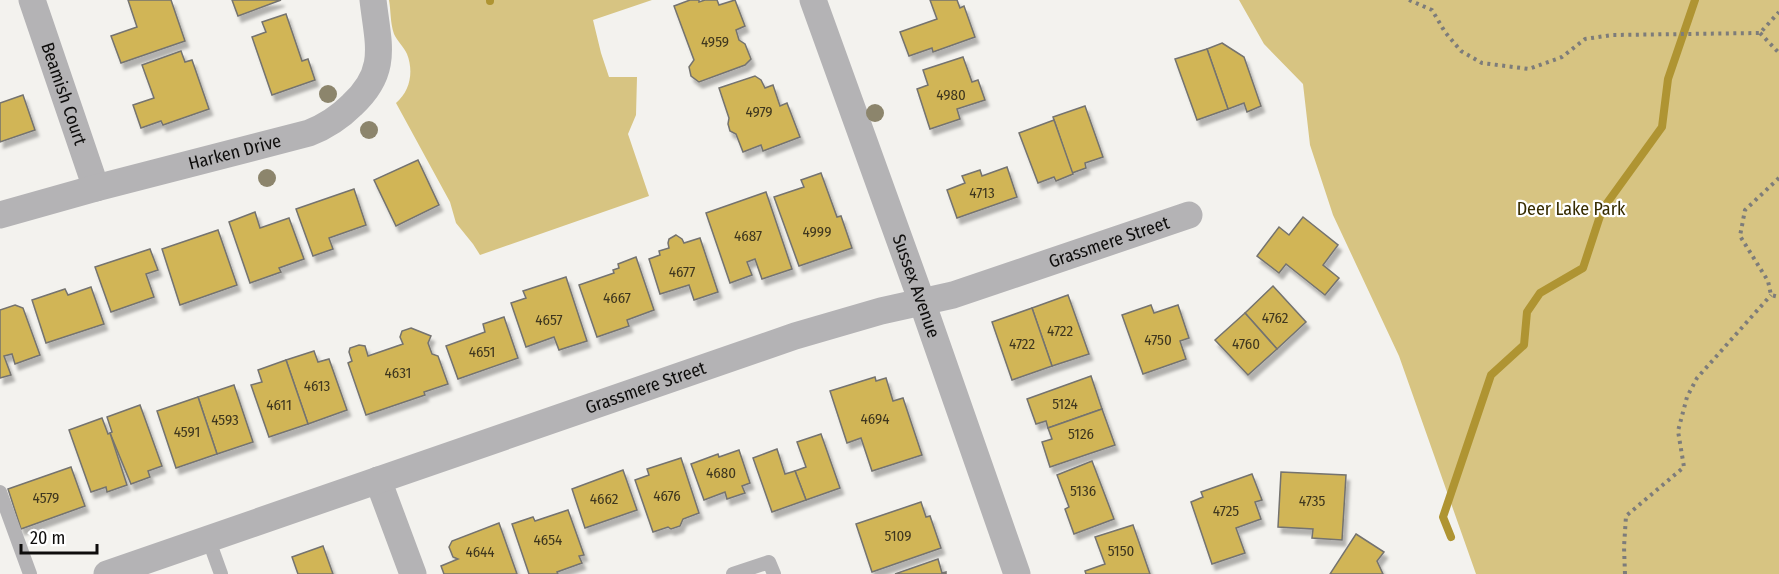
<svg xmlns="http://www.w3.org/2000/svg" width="1779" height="574" font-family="'Fira Sans Condensed',sans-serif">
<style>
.green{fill:#d7c482}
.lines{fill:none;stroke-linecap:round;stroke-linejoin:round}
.stream{stroke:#af9432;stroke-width:8}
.building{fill:#d1b557;stroke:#74736f;stroke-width:1.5;filter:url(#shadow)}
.path{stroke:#7d7c7a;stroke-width:4;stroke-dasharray:3 4.5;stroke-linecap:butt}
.service{stroke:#b4b3b5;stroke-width:14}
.minor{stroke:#b4b3b5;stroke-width:27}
.tree{fill:#8c856c}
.labels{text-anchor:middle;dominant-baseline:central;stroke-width:4.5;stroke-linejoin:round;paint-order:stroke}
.number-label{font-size:15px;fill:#3f371f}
.street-label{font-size:18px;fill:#0e0d0c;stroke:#fff}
.park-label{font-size:18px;fill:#372c01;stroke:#fff}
</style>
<defs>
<filter id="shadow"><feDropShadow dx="3.5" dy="6" stdDeviation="1.5" flood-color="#0004"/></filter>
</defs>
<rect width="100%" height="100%" fill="#f3f2ee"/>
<!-- green -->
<g class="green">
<path d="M389,0H652L593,20L601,53L609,77H637L636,115L628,134L649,196L480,255L473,244L456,223L450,202L396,103C410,91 414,72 407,54C404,47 397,41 394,34C390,23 391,11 389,0Z"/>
<path d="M1239,0H1779V574H1476L1399,356L1333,215L1310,145L1303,84L1264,44Z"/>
</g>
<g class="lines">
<!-- stream -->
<g class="stream">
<path d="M490,1V0"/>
<path d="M1451,537L1443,517L1491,375L1524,345L1527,312L1540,293L1583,268L1602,210L1662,127L1668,79L1695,0"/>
</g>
</g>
<!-- building -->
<g class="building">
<path d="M128,0H171L185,41L121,63L111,36L137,27Z"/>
<path d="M232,0H281L238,16Z"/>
<path d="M690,0H699V2L705,0H717L719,5L735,0L745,26L736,30L739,40L745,44L751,59L745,65L699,82L691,76L689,67L694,60L674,6Z"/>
<path d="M930,0H957L960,8L964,6L975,37L933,52L932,48L909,56L900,32L937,19Z"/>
<path d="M286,14L302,61L308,59L315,80L272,95L252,37L266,32L262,22Z"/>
<path d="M1222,43L1244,57L1261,106L1247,112L1244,103L1228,109L1207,49Z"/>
<path d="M1207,49L1228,109L1197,120L1175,59Z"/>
<path d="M181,51L185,62L192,60L209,109L163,125L161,121L141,128L133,105L154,98L142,65Z"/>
<path d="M963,57L972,82L978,80L985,100L957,109L960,119L930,129L917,89L928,85L923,70Z"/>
<path d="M755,76L761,80L765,88L773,85L780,106L787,103L800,137L763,151L761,145L743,152L736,134L730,131L728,124L729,118L719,88Z"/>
<path d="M23,95L35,130L0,142V103Z"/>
<path d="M1085,106L1103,157L1085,163L1086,168L1072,173L1053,117Z"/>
<path d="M1054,120L1073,174L1056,181L1054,177L1038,183L1019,133Z"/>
<path d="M418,160L439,205L396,226L374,180Z"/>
<path d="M1007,167L1017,197L957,218L947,190L965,183L962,176L980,170L982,176Z"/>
<path d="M821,173L837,217L841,216L852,248L799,266L774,197L804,187L801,180Z"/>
<path d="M354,189L366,225L329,238L333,249L313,256L296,209Z"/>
<path d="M766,192L792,269L762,279L755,259L747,262L752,275L730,283L706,213Z"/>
<path d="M255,212L260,228L289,218L304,259L279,268L281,272L250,283L229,222Z"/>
<path d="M1303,217L1338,245L1323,265L1339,278L1325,295L1286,264L1279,273L1257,256L1279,227L1289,235Z"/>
<path d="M218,230L237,285L180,305L162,249Z"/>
<path d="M676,235L682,239L684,243L700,238L718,292L694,300L689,285L660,294L649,259L660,255L659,251L669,248L668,243L669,239Z"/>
<path d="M150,249L158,270L146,274L154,297L111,312L95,267Z"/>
<path d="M636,257L654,310L627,320L629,326L597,337L579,285L614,273L613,270L619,268L618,264Z"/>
<path d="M566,277L587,341L559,350L554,337L526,347L511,303L526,298L523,291Z"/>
<path d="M1273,286L1306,322L1277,349L1245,313Z"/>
<path d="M91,287L104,324L46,343L32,300L65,289L68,295Z"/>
<path d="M1068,295L1089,354L1052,366L1032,308Z"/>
<path d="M15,305L23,308L40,355L15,364L12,354L4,356L11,375L0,378V310Z"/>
<path d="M1151,305L1154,313L1178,305L1189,338L1180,341L1186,359L1143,374L1122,315Z"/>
<path d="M1032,308L1052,366L1012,380L992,322Z"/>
<path d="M1245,313L1277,349L1248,375L1215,340Z"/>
<path d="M504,317L518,358L458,379L446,346L485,332L483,324Z"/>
<path d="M411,328L431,336L428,343L432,354L438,356L448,384L424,392L425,395L366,415L348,363L352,361L349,352L350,348L359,345L365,346L368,356L403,344L400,337L402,331Z"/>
<path d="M314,351L318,362L329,359L347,410L308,424L286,360Z"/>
<path d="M286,360L308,424L269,437L251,385L262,382L258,370Z"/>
<path d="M1091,376L1102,409L1048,428L1046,421L1036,424L1027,399Z"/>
<path d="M875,377L876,381L886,378L893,401L903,398L922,455L872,471L861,438L847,443L830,391Z"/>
<path d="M234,385L253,442L217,454L198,397Z"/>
<path d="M198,397L217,454L176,468L157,411Z"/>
<path d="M140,405L162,466L148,471L150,477L131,484L110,433L112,432L107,417Z"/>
<path d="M1102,409L1115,445L1050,467L1042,442L1052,439L1048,428Z"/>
<path d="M102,418L108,434L110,433L127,485L107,492L106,487L91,492L69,430Z"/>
<path d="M821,434L840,488L806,500L795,471L806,467L797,442Z"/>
<path d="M777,449L785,474L795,471L806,500L772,512L753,458Z"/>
<path d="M739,450L750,483L742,486L745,493L727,499L725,492L704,500L691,464L718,454L719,457Z"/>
<path d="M681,458L699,513L683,519L680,526L671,529L668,527L653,532L635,480L649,475L647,469Z"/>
<path d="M1092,461L1114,519L1074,534L1065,509L1069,507L1057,475Z"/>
<path d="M71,467L85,506L21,529L8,489Z"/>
<path d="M623,470L637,510L585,528L572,489Z"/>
<path d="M1281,472L1346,475L1342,540L1312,538L1313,529L1278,527Z"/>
<path d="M1252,474L1262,500L1255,502L1261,519L1236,528L1245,553L1212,564L1191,502L1203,497L1201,492Z"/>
<path d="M921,502L926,517L930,516L941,548L872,572L856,524Z"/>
<path d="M568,510L584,555L579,556L582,563L557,572L558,574H529L512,524L533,517L535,521Z"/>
<path d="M499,523L517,574H444L441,566L458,559L453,557L449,547L452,541Z"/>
<path d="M1133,525L1150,574H1086L1085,571L1105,564L1095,537Z"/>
<path d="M1356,534L1384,552L1377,561L1383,574H1330Z"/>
<path d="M323,546L333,574H298L292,557Z"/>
<path d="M938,559L942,573L946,572V574H895Z"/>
</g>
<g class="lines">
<!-- path -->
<g class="path">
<path d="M1409,0L1432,10L1445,32L1461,51L1482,63L1529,69L1562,57L1585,39L1612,35L1760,33L1779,12"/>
<path d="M1760,33L1779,53"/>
<path d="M1779,178L1745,210L1740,236L1768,281L1771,295L1779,297"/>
<path d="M1625,574L1624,547L1626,516L1684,467L1678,431L1687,397L1697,378L1771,295"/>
</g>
<!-- service -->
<g class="service">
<path d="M0,492L30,574"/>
<path d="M208,538L221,574"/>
<path d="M733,574L769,562L774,574"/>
</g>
<!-- minor -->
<g class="minor">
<path id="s1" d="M32,0L96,188"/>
<path id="s2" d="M813,0L922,302L1017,574"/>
<path id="s3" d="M0,215L96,188L309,133C327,126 339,118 352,105C389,71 378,44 373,0"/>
<path d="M378,480L413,574"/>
<path id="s4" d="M107,574L795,336L881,311L953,295L1189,215"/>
</g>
</g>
<!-- trees -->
<g class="tree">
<circle cx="328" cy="94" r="9"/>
<circle cx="875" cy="113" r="9"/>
<circle cx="369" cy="130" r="9"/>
<circle cx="267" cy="178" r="9"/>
</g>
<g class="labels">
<!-- number labels -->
<g class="number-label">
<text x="715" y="42">4959</text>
<text x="951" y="95">4980</text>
<text x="759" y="112">4979</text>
<text x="982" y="193">4713</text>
<text x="817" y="232">4999</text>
<text x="748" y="236">4687</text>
<text x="682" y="272">4677</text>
<text x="617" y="298">4667</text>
<text x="1275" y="318">4762</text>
<text x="549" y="320">4657</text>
<text x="1060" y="331">4722</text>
<text x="1158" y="340">4750</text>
<text x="1022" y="344">4722</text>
<text x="1246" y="344">4760</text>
<text x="482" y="352">4651</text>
<text x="398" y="373">4631</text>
<text x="317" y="386">4613</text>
<text x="1065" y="404">5124</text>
<text x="279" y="405">4611</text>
<text x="875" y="419">4694</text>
<text x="225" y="420">4593</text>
<text x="187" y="432">4591</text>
<text x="1081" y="434">5126</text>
<text x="721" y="473">4680</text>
<text x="1083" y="491">5136</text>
<text x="667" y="496">4676</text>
<text x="46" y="498">4579</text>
<text x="604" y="499">4662</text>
<text x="1312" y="501">4735</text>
<text x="1226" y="511">4725</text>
<text x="898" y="536">5109</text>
<text x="548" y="540">4654</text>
<text x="1121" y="551">5150</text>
<text x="480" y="552">4644</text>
</g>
<!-- street labels -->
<g class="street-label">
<text stroke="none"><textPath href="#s1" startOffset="99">Beamish Court</textPath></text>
<text stroke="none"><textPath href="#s3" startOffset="243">Harken Drive</textPath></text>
<text stroke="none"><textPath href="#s4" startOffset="1056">Grassmere Street</textPath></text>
<text stroke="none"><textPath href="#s2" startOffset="304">Sussex Avenue</textPath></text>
<text stroke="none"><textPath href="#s4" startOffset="570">Grassmere Street</textPath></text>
</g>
<!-- park labels -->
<g class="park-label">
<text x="1571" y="209">Deer Lake Park</text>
</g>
</g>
<!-- scale -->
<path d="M21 544v9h76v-9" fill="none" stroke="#0e0d0c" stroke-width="3"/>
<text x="30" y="544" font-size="18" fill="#0e0d0c" stroke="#ffffff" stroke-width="4.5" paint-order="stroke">20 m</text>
</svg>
